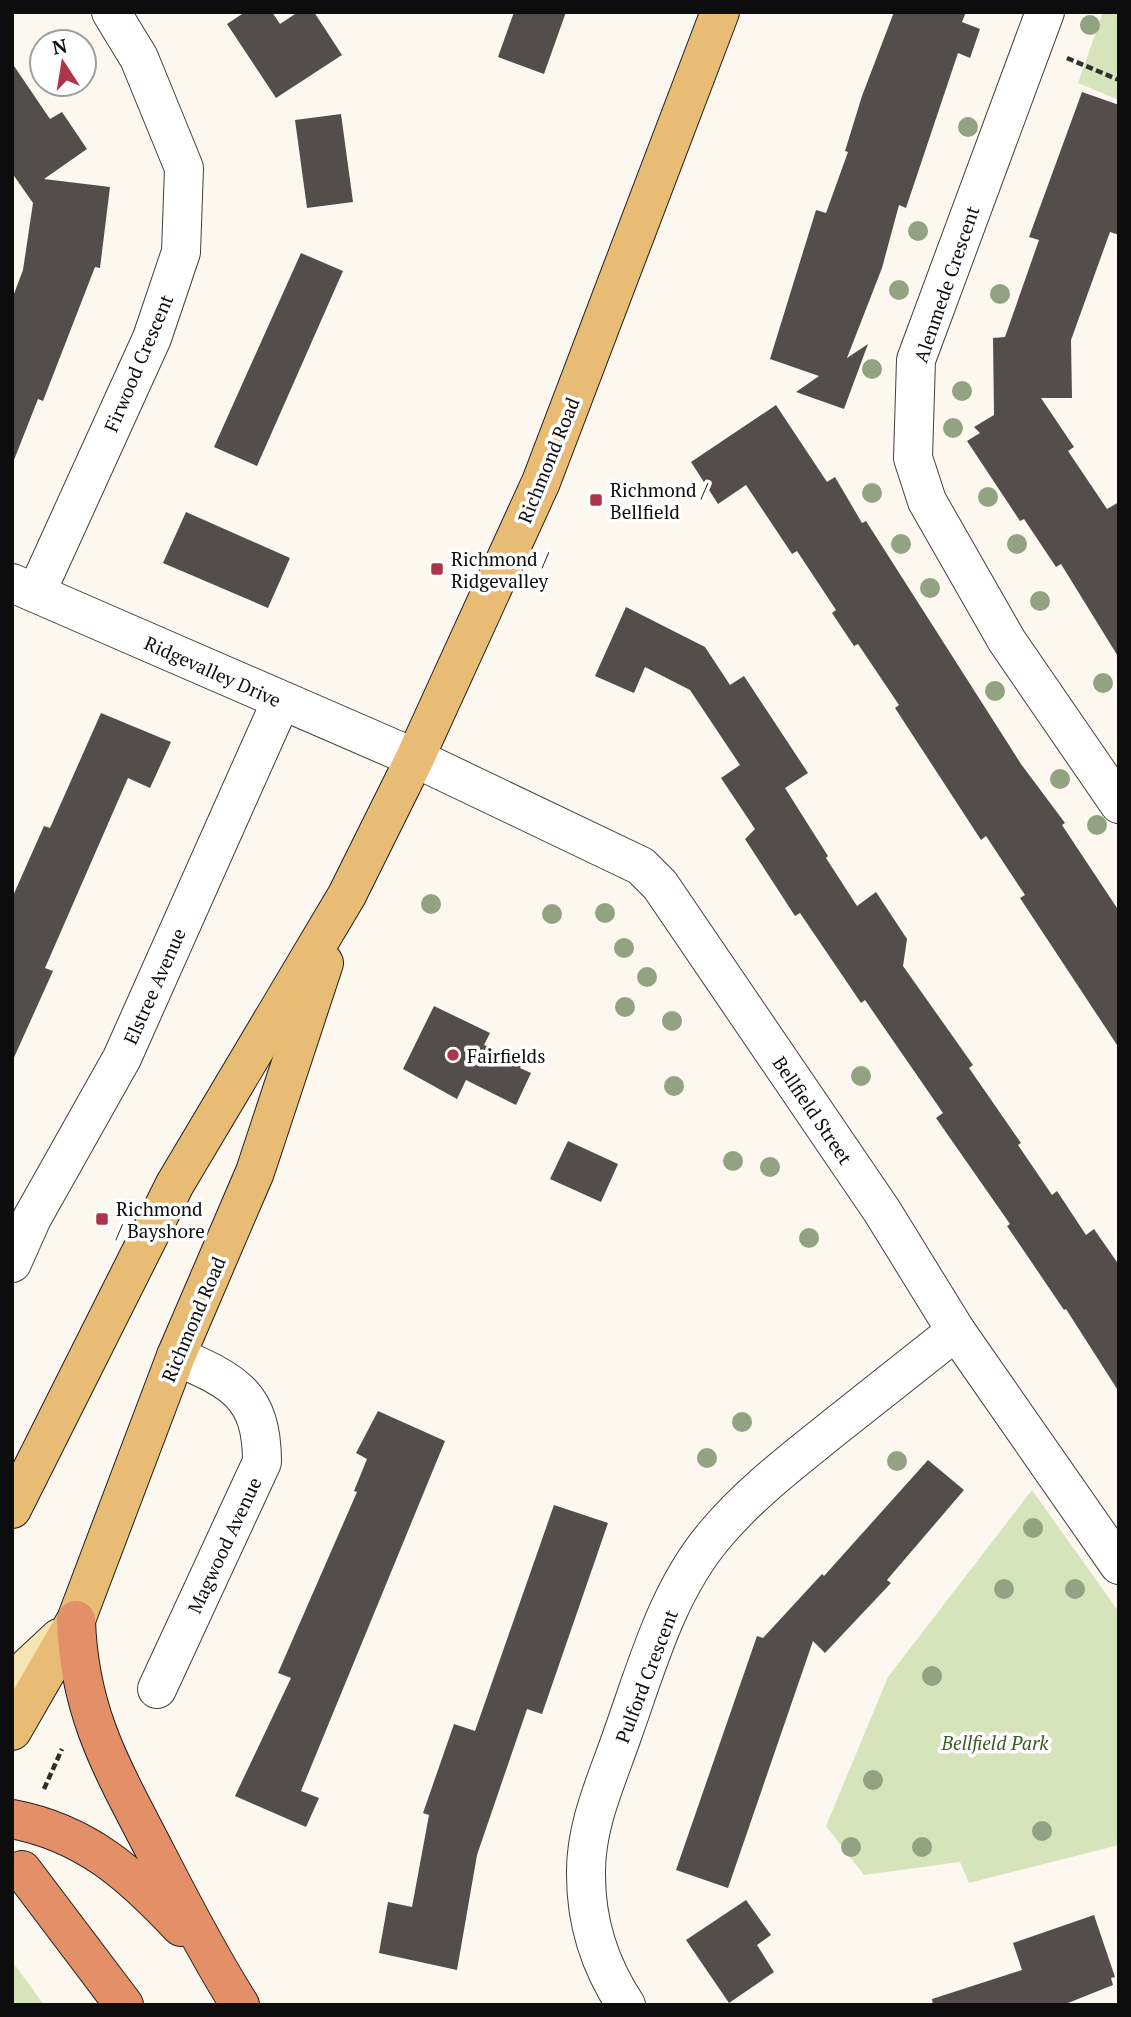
<svg xmlns="http://www.w3.org/2000/svg" width="1131" height="2017" font-family="'PT Serif',serif">
<style>
.green{fill:#d6e4bc}
.building{fill:#544d4b}
.lines{fill:none;stroke-linecap:round;stroke-linejoin:round}
.minor-casing{stroke:#404040;stroke-width:40}
.secondary-casing{stroke:#2f2f2f;stroke-width:40}
.primary-casing{stroke:#1e1e1e;stroke-width:40}
.motorway-casing{stroke:#1e1e1e;stroke-width:40}
.path{stroke:#2f2f2f;stroke-width:4.5;stroke-dasharray:7 3.5;stroke-linecap:butt}
.minor{stroke:#fff;stroke-width:38}
.secondary{stroke:#f6e5b2;stroke-width:38}
.primary{stroke:#e8bc74;stroke-width:38}
.motorway{stroke:#e38f67;stroke-width:38}
.tree{fill:#91a380}
.poi-dot{fill:#ad354b;stroke:#fff;stroke-width:2.5}
.labels{text-anchor:middle;dominant-baseline:central;stroke-width:7;stroke-linejoin:round;paint-order:stroke}
.street-label{font-size:19px;fill:#0d0d0d;stroke:#fff}
.poi-label{font-size:19px;fill:#0d0d0d;stroke:#fff;text-anchor:start}
.park-label{font-size:19px;font-style:italic;fill:#385d25;stroke:#fff}
</style>
<rect width="100%" height="100%" fill="#fdf8ef"/>
<!-- green -->
<g class="green">
<path d="M1103,12H1119V100L1078,83Z"/>
<path d="M1032,1490L1119,1612V1845L969,1883L960,1862L864,1875L826,1826L888,1677Z"/>
<path d="M12,1961L44,2005H12Z"/>
</g>
<!-- building -->
<g class="building">
<path d="M245,12H272L280,24L298,12H314L342,55L276,98L227,24Z"/>
<path d="M514,12H566L544,74L498,57Z"/>
<path d="M894,12H966L962,22L980,29L970,58L958,53L906,208L899,205L882,268L847,358L868,344L844,409L796,392L819,376L770,359L816,210L826,213L848,152L845,151L862,96Z"/>
<path d="M12,63L50,119L62,112L87,149L44,179L110,187L100,268L95,267L43,401L38,399L14,460L12,299L23,270L33,203L12,173Z"/>
<path d="M1082,92L1119,105V235L1110,232L1071,340L1072,398H1041L1074,447L1068,451L1107,509L1119,502V658L1061,564L1056,567L1024,519L1020,521L967,441L980,433L974,427L994,415L993,338L1005,337L1039,240L1029,237Z"/>
<path d="M341,114L353,202L307,208L295,120Z"/>
<path d="M301,253L343,271L257,466L214,447Z"/>
<path d="M776,405L827,482L835,477L862,523L866,521L1021,764L1065,823L1062,825L1119,911V1048L1020,898L1025,895L986,836L981,840L895,708L899,705L858,644L854,646L832,613L836,610L797,551L792,554L746,485L718,504L691,462Z"/>
<path d="M186,512L290,558L268,608L163,563Z"/>
<path d="M626,607L705,647L730,685L744,676L808,773L785,788L828,856L826,858L857,906L876,892L907,939L903,966L973,1065L969,1068L1021,1143L1018,1145L1052,1195L1057,1191L1086,1235L1094,1229L1119,1265V1392L1066,1309L1064,1310L1007,1226L1010,1224L936,1118L943,1113L865,1000L861,1003L800,913L795,916L745,839L755,829L721,778L740,765L690,690L645,667L634,693L595,676Z"/>
<path d="M101,713L171,742L150,788L128,778L45,968L53,971L12,1062V898L44,826L50,828Z"/>
<path d="M434,1006L490,1033L484,1045L522,1064L520,1068L531,1073L516,1105L466,1080L457,1099L403,1069Z"/>
<path d="M568,1141L618,1164L601,1202L550,1179Z"/>
<path d="M378,1411L445,1441L301,1791L319,1798L306,1827L235,1796L291,1678L278,1673L357,1492L354,1491L367,1459L356,1453Z"/>
<path d="M928,1460L964,1490L887,1580L891,1583L825,1653L813,1641L728,1888L676,1870L757,1636L763,1638L822,1574L824,1576Z"/>
<path d="M554,1505L608,1523L542,1714L527,1709L477,1855L457,1970L379,1953L388,1902L412,1907L429,1815L423,1813L454,1724L475,1731Z"/>
<path d="M746,1900L771,1935L757,1945L774,1972L729,2003L686,1940Z"/>
<path d="M1094,1915L1115,1977L1111,1978L1113,1985L1063,2005H933L932,1999L1022,1970L1013,1943Z"/>
</g>
<g class="lines">
<defs>
<g id="minor">
<path d="M1045,12L916,360L913,458L927,501L1007,641L1119,804"/>
<path d="M12,583L415,758L641,866L660,885L882,1211L956,1331L1119,1565"/>
<path d="M37,591L152,338L181,252L184,168L139,58L111,12"/>
<path d="M12,1263L32,1218L122,1058L281,701"/>
<path d="M157,1689L262,1462C262,1393 232,1381 176,1356"/>
<path d="M626,2005C600,1966 586,1923 586,1875C585,1825 607,1780 623,1733C647,1666 667,1592 714,1536C748,1495 790,1463 831,1430C873,1397 914,1364 956,1331"/>
</g>
<path id="secondary" d="M12,1682L59,1638"/>
<g id="primary">
<path d="M12,1509L175,1184L347,895L415,758L541,482L720,12"/>
<path d="M12,1731L76,1620L176,1356L255,1172L324,963"/>
</g>
<g id="motorway">
<path d="M76,1620C79,1716 115,1773 157,1855C183,1906 209,1956 240,2005"/>
<path d="M12,1819C86,1833 131,1874 181,1927"/>
<path d="M22,1870L124,2005"/>
</g>
</defs>
<!-- minor casing -->
<use href="#minor" class="minor-casing"/>
<!-- secondary casing -->
<use href="#secondary" class="secondary-casing"/>
<!-- primary casing -->
<use href="#primary" class="primary-casing"/>
<!-- motorway casing -->
<use href="#motorway" class="motorway-casing"/>
<!-- path -->
<g class="path">
<path d="M1067,58L1119,80"/>
<path d="M44,1789L62,1749"/>
</g>
<!-- minor -->
<use href="#minor" class="minor"/>
<!-- secondary -->
<use href="#secondary" class="secondary"/>
<!-- primary -->
<use href="#primary" class="primary"/>
<!-- motorway -->
<use href="#motorway" class="motorway"/>
</g>
<!-- trees -->
<g class="tree">
<circle cx="1090" cy="25" r="10"/>
<circle cx="968" cy="127" r="10"/>
<circle cx="918" cy="231" r="10"/>
<circle cx="899" cy="290" r="10"/>
<circle cx="1000" cy="294" r="10"/>
<circle cx="872" cy="369" r="10"/>
<circle cx="962" cy="391" r="10"/>
<circle cx="953" cy="428" r="10"/>
<circle cx="872" cy="493" r="10"/>
<circle cx="988" cy="497" r="10"/>
<circle cx="901" cy="544" r="10"/>
<circle cx="1017" cy="544" r="10"/>
<circle cx="930" cy="588" r="10"/>
<circle cx="1040" cy="601" r="10"/>
<circle cx="1103" cy="683" r="10"/>
<circle cx="995" cy="691" r="10"/>
<circle cx="1060" cy="779" r="10"/>
<circle cx="1097" cy="825" r="10"/>
<circle cx="431" cy="904" r="10"/>
<circle cx="605" cy="913" r="10"/>
<circle cx="552" cy="914" r="10"/>
<circle cx="624" cy="948" r="10"/>
<circle cx="647" cy="977" r="10"/>
<circle cx="625" cy="1007" r="10"/>
<circle cx="672" cy="1021" r="10"/>
<circle cx="861" cy="1076" r="10"/>
<circle cx="674" cy="1086" r="10"/>
<circle cx="733" cy="1161" r="10"/>
<circle cx="770" cy="1167" r="10"/>
<circle cx="809" cy="1238" r="10"/>
<circle cx="742" cy="1422" r="10"/>
<circle cx="707" cy="1458" r="10"/>
<circle cx="897" cy="1461" r="10"/>
<circle cx="1033" cy="1528" r="10"/>
<circle cx="1004" cy="1589" r="10"/>
<circle cx="1075" cy="1589" r="10"/>
<circle cx="932" cy="1676" r="10"/>
<circle cx="873" cy="1780" r="10"/>
<circle cx="1042" cy="1831" r="10"/>
<circle cx="851" cy="1847" r="10"/>
<circle cx="922" cy="1847" r="10"/>
</g>
<!-- markers -->
<g class="poi-dot">
<rect x="589" y="493" width="14" height="14" rx="3.5"/>
<rect x="430" y="562" width="14" height="14" rx="3.5"/>
<circle cx="453" cy="1055" r="7"/>
<rect x="95" y="1212" width="14" height="14" rx="3.5"/>
</g>
<g class="labels">
<!-- street labels -->
<g class="street-label">
<text transform="translate(946 284) rotate(-71)">Alenmede Crescent</text>
<text transform="translate(138 363) rotate(-67)">Firwood Crescent</text>
<text transform="translate(548 460) rotate(-68)">Richmond Road</text>
<text transform="translate(213 671) rotate(24)">Ridgevalley Drive</text>
<text transform="translate(154 986) rotate(-66)">Elstree Avenue</text>
<text transform="translate(813 1110) rotate(56)">Bellfield Street</text>
<text transform="translate(193 1319) rotate(-67)">Richmond Road</text>
<text transform="translate(224 1545) rotate(-65)">Magwood Avenue</text>
<text transform="translate(646 1676) rotate(-69)">Pulford Crescent</text>
</g>
<!-- poi labels -->
<g class="poi-label">
<text x="610" y="489">Richmond /<tspan x="610" dy="22">Bellfield</tspan></text>
<text x="451" y="558">Richmond /<tspan x="451" dy="22">Ridgevalley</tspan></text>
<text x="467" y="1055">Fairfields</text>
<text x="116" y="1208">Richmond<tspan x="116" dy="22">/ Bayshore</tspan></text>
</g>
<!-- park labels -->
<g class="park-label">
<text x="995" y="1742">Bellfield Park</text>
</g>
</g>
<!-- border -->
<rect width="1131" height="2017" fill="none" stroke="#0d0d0d" stroke-width="28"/>
<!-- north arrow -->
<g transform="translate(63 63) rotate(348)"><circle r="33" fill="#ffffff" stroke="#9e9e9e" stroke-width="2"/>
<path d="M0-5L12 26L0 18L-12 26Z" fill="#ad354b"/>
<text y="-10" font-size="19" font-weight="bold" text-anchor="middle" fill="#0d0d0d">N</text>
</g>
</svg>
